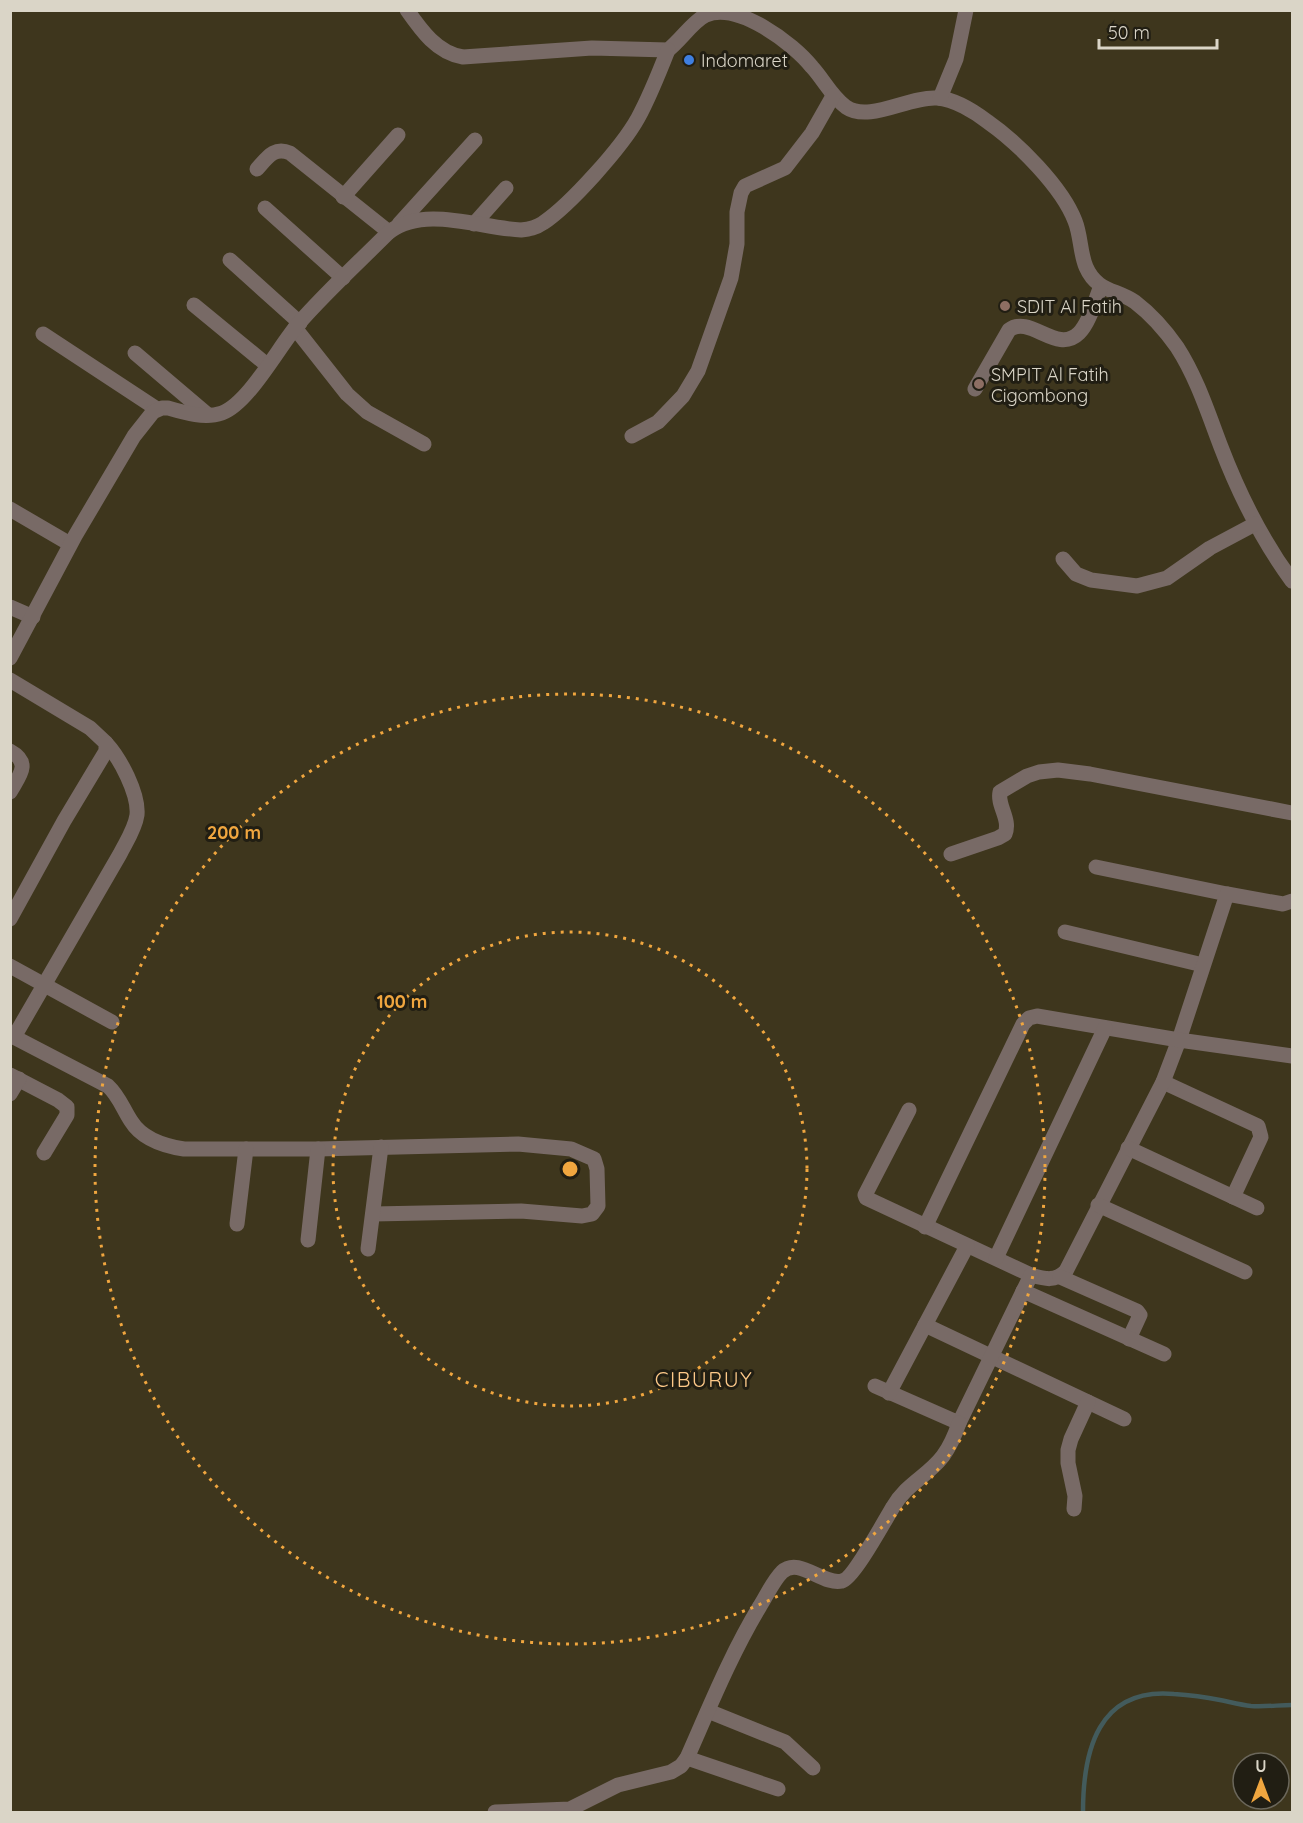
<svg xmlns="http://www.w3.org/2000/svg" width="1303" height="1823" font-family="Quicksand,sans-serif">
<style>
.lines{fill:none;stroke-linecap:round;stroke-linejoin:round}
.stream{stroke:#435b5c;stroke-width:4.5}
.minor{stroke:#786a66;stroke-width:15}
.ring{fill:none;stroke:#f0a63f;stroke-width:3;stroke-dasharray:3 6}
.shop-dot{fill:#3f7fe0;stroke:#211e13;stroke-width:2}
.education-dot{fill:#8d6e63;stroke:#211e13;stroke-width:2}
.labels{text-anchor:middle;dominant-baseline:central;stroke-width:6;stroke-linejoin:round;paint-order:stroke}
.poi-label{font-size:18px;fill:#dad5c7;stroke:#211e13;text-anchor:start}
.quarter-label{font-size:21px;letter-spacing:1.5px;fill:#fdc989;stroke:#211e13}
.centre{fill:#f0a63f;stroke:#211e13;stroke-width:3}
.ring-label{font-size:18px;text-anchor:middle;font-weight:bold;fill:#f0a63f;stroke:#211e13;stroke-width:6;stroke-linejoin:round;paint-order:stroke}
</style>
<rect width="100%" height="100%" fill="#3e361d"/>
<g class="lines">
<!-- stream -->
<path class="stream" d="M1083,1812C1083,1751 1098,1687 1174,1694C1189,1695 1205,1697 1220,1700C1230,1702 1241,1705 1251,1706C1265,1707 1279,1705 1292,1705"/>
<!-- minor -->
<g class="minor">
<path d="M407,10C421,30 437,53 463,57L592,48L668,50C681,40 693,21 706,15C738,2 793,43 812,67C824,80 831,96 846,107C869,123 909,96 937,98C954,99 975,112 988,122C1018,143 1062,187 1075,221C1081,236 1080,253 1086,267C1097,292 1116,289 1135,302C1152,315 1165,330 1177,347C1197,378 1208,413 1221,447C1239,494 1262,540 1292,581"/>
<path d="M940,98L956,59L966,10"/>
<path d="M257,169C267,158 274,146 290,153L389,232"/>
<path d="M343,197L398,135"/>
<path d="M265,208L343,278"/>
<path d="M399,224L475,140"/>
<path d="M474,224L506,188"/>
<path d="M230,260L300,323"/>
<path d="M194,305L267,365"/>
<path d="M295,328L347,394L367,412L424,444"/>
<path d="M43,334L157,409"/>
<path d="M135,353L208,415"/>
<path d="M975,389L1009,330C1030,314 1057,355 1079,333C1090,322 1095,300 1101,286"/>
<path d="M632,436L658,422L683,396L698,371L731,278L737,244V212L741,193L745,186L785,168L812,133L833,96"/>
<path d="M10,509L70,544"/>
<path d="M1063,559L1076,574L1091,580L1137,586L1167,578L1210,548L1255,524"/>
<path d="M10,607L33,617"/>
<path d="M10,658L75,536L134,436L153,412L162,408H168C185,413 205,419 222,413C249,403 279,346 299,323C327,291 359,262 389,232C425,205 479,228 521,230C529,229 536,228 543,223C570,205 622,147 638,118C650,96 659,73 668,50"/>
<path d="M10,680L90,728L106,743V751L64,821L10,919"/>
<path d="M10,751C32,763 19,776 10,792"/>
<path d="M951,854L998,838L1005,834C1011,819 997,806 1000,792L1027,776L1039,772L1058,770L1090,774L1292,813"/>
<path d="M1096,867L1227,894"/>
<path d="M1065,932L1203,965"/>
<path d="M10,966L112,1022"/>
<path d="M10,1035L108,1086C119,1096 123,1109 131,1121C142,1139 164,1146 184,1149H318L518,1144L571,1149L594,1159L597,1169L598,1206L592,1214L582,1216L521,1211L373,1214"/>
<path d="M14,1037L120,854C126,842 135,829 137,815C139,794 120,758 106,743"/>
<path d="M10,1075L58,1100L67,1107V1115L44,1153"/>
<path d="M1163,1082L1258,1126L1261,1137L1233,1197"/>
<path d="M10,1094L19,1079"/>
<path d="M909,1110L865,1195L866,1198L1031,1275C1045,1279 1055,1282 1066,1271L1163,1082L1179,1040L1227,894L1283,904L1292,901"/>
<path d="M1128,1148L1257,1208"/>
<path d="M1098,1205L1245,1272"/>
<path d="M237,1224L246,1149"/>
<path d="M925,1227L1023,1024L1029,1018L1037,1016L1179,1040L1292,1056"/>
<path d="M308,1240L318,1149"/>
<path d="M368,1249L381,1147"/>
<path d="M996,1258L1105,1028"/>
<path d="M1060,1277L1137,1311L1140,1315L1129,1339"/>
<path d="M1023,1291L1164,1354"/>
<path d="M925,1325L1124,1419"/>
<path d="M875,1386L959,1423L1031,1275"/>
<path d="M889,1393L967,1246"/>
<path d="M1074,1509L1075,1496L1068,1463V1450L1071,1439L1088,1402"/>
<path d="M708,1711L785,1742L813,1768"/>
<path d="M687,1758L778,1789"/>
<path d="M495,1812L570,1809L618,1785L671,1772L681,1766L687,1758C710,1706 731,1654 760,1606C767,1595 773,1581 782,1572C799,1556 823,1586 842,1581C853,1579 885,1520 893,1507C906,1484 928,1476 943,1456C951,1445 955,1435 959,1423"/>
</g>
</g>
<!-- distance rings -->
<g class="ring">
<circle cx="570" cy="1169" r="237"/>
<circle cx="570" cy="1169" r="475"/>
</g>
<!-- markers -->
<circle class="shop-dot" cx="689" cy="60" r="6"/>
<g class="education-dot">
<circle cx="1005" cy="306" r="6"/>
<circle cx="979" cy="384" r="6"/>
</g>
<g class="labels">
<!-- poi labels -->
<g class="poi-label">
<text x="701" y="60">Indomaret</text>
<text x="1017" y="306">SDIT Al Fatih</text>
<text x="991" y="374">SMPIT Al Fatih<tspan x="991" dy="21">Cigombong</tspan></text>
</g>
<!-- quarter labels -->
<g class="quarter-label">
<text x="704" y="1379">CIBURUY</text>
</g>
</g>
<circle cx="570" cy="1169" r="9" class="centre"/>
<g class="ring-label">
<text x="234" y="839">200 m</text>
<text x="402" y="1008">100 m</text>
</g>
<!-- border -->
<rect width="1303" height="1823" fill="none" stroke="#dad5c7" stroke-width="24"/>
<!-- north arrow -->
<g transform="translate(1261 1781)"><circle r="28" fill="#211e13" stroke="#6b675b" stroke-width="1.5"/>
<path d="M0-4.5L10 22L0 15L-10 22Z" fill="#f0a63f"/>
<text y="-9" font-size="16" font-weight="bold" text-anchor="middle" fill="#dad5c7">U</text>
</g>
<!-- scale -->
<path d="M1099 39v9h118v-9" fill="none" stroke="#dad5c7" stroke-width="3"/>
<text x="1108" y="39" font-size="18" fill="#dad5c7" stroke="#211e13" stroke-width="4.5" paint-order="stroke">50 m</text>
</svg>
